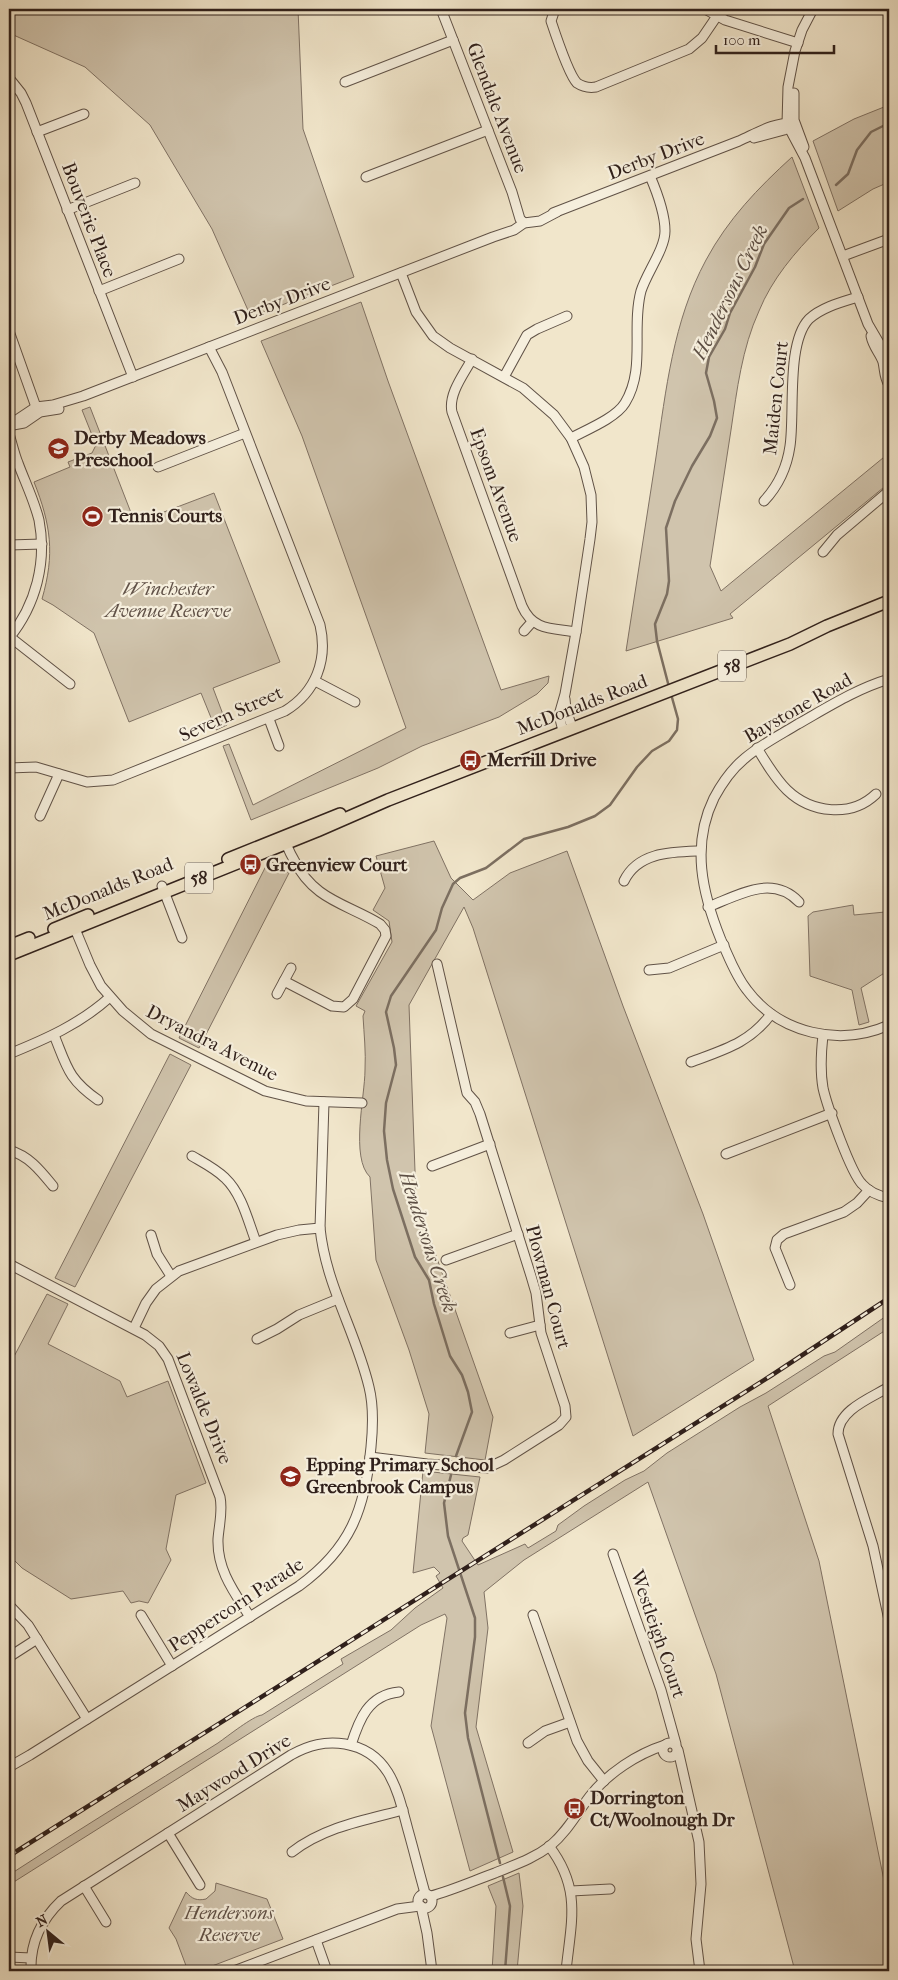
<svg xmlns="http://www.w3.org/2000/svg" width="898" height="1980" font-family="'IM FELL French Canon',serif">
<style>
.green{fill:#d0c4ad;stroke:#807264}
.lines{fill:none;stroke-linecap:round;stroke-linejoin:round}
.stream{stroke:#7c6f61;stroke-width:2.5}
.minor-casing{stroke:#605247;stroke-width:11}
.major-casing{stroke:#30201b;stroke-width:14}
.minor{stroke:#f6efdd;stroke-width:9}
.major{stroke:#f1e6cb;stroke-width:11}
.rail-casing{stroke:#30201b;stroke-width:4.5}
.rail{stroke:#f6efdd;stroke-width:2.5;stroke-dasharray:8;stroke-linecap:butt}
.labels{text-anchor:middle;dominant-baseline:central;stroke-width:4.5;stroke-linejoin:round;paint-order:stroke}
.shield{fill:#f6efdd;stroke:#6b5e55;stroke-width:1}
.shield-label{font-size:18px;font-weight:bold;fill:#30201b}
.street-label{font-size:19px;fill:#30201b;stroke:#f6efdd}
.poi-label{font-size:19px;font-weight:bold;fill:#30201b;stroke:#f6efdd;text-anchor:start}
.park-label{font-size:19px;font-style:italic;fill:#605147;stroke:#f6efdd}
.water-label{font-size:20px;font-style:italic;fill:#5c4e44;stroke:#f6efdd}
</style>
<rect width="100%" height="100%" fill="#f1e6cb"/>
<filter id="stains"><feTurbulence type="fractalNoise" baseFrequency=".004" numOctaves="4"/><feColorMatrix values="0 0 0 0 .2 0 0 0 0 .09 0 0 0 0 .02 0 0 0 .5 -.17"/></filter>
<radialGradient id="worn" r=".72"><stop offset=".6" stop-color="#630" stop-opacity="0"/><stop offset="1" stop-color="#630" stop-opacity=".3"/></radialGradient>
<!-- green -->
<g class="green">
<path d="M9,9H298L303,129L354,277L251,317L212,229L150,125L85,67L9,33Z"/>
<path d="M889,105V182L873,189L838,211L813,141L854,119Z"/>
<path d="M792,157L819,228C795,252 772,279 759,311C742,348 737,390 731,430C724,475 717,521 710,566L721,591L889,453V483L730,614L733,618L626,651C636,586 646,522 656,457C666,390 673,321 706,260C728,219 758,188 792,157Z"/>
<path d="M361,302L388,381L501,690L549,676L548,683L537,694L499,717L422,746L378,768L251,820L223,746L229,744L253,805L406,728L302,436L261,341Z"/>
<path d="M90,407L135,523L214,493L280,662L213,688L227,725L216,730L201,693L129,722L94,633L53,605L42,599C55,554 51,525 34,482L70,467L68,462L92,453L96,445L82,410Z"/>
<path d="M434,841L451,878L473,900L510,873L567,851L623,1006L703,1214L754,1360L633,1436L473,928L464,907L409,1005L416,1199L493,1417L485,1460L425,1453L429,1414L409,1350L376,1260L370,1177C350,1158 365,1096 365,1070C366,1052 364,1034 363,1016L365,1011L356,1006L392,942L389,921L373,910L385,888L376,856Z"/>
<path d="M269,860L289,873L199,1048L179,1038Z"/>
<path d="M853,905L854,915L885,912L889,917V970L861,988L869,1022L859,1025L852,990L810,976L808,916L813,912Z"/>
<path d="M170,1054L191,1065L75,1287L55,1278Z"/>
<path d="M47,1294L68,1304L48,1344L120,1381L127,1397L168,1381L206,1483L176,1495L166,1549L171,1560L148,1603L139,1601L131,1603L123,1591L71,1599L22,1568L9,1555V1366Z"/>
<path d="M889,1314V1328L768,1406L819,1561L889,1905V1971H795L716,1674L648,1482L524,1560L484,1592L488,1628L476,1727L513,1852L470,1871L431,1726L447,1618L445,1614L421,1625L9,1885V1875C78,1830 148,1787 218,1743C228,1736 253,1716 262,1715L343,1664L341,1659L391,1630L415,1608L443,1588L436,1576L440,1573L434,1567L413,1573L423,1471L480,1477L468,1535L463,1538L462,1541L478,1565L525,1544L528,1548L556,1531L558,1525L584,1506L625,1480L644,1471L667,1453L740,1407L766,1393L824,1356L835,1352Z"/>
<path d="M519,1873L523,1906L517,1971H492L496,1906L488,1886Z"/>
<path d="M216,1883L267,1899L283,1939L199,1971H188L176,1939L169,1928L186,1892C192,1899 197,1901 206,1899L215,1891Z"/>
</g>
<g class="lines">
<!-- stream -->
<g class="stream">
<path d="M836,185L848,174L857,150L871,132L889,123"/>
<path d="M669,687L657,641L655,624L667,594L669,581L666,528L675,501L692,466L710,436L717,418L714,401L706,373L709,357L725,329L730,313L755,267L764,244L789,208L803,199"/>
<path d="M456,1456L472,1412L468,1392L462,1375L450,1356L434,1304L429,1280L415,1257L393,1189L387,1160L384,1131L386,1103L396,1065L394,1048L386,1012L391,996L436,930L442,908L453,884L460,878L486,868L524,839L568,827L595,816L610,805L637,767L652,751L669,741L677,730L678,719L671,694"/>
<path d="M451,1475L444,1503L448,1536L475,1618V1637L465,1713L468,1738L500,1863"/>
<path d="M503,1877L510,1906L505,1971"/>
</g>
<defs>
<g id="minor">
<path d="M441,9L512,192L520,219L524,223"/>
<path d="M555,9L551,21C555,33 569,75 577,83C583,87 590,88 596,87L689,49L702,38L717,16"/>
<path d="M705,9L725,20L798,43"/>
<path d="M813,9L802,30L795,51L788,87L787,124L805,158L868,324L889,360"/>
<path d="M9,78L21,93L26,103L133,377"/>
<path d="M345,82L453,40"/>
<path d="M794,93V120L804,147"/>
<path d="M37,132L84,114"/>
<path d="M754,138L784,130L791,125"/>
<path d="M366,177L488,130"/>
<path d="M67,210L135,183"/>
<path d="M553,213L739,141C757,133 774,122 794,123"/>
<path d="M843,256L889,239"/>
<path d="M401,273L416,312L433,336L450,348L523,388L554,415L571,438L584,467L591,495L592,522L590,539L576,632L565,694L559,715L563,731"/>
<path d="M99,291L179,259"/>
<path d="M9,331L36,407L40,412"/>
<path d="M871,336C873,347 880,353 883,362C885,371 884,377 889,385"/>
<path d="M472,359C464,374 448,394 452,412L522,606C533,631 552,628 576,632"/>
<path d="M504,377L527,335L537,329L567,316"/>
<path d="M9,425L36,407L53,405L83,396L493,237L514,230L524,223L540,221L557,212"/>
<path d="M13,425L24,423L40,412L59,409"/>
<path d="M9,434C12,443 14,453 18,463C25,482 34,500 39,520C47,562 36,605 9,638"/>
<path d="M571,438C586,430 616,418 625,403C646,369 631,328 641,291C647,272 665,249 665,231C665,215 656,190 650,176"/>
<path d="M158,467L245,433"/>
<path d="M764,501C778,486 787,467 790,446C795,413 786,343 809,319C822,307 842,302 858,297"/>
<path d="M9,545L42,544"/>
<path d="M823,552L837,535L889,491"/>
<path d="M524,631L532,622"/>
<path d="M10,637L70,684"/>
<path d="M889,679C856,689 828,707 798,724C780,735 760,745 744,759C732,769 722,783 714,798C691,845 702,893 721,940C729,957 735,975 747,990C780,1034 840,1047 889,1025"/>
<path d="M315,681L355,702"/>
<path d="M565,699L566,710L572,727"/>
<path d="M269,719L279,746"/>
<path d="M757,748C766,763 775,778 787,790C811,813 851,818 876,794"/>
<path d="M9,768L36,767L87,782L113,780L285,711C316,692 328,660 320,625L222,372L209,347"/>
<path d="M40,816L59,774"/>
<path d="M624,881C638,852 671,852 700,851"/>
<path d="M162,886L182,938"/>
<path d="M708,907C739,895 772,874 799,902"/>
<path d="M73,924L90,965L101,986L123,1011L151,1034L265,1091L306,1101L362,1103"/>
<path d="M649,970L669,968L724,945"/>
<path d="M284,981L332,1006L344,1007L353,999L386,936L385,930L380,924C345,903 314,900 294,860C290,853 286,846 285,838"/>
<path d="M277,994L291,968"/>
<path d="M54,1035C67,1067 68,1079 98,1100"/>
<path d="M823,1035C821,1053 820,1071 823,1088C827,1106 851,1173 862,1184C869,1192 879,1196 889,1198"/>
<path d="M9,1054C46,1039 80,1024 110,997"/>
<path d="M691,1062C723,1050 750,1043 771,1014"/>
<path d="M9,1150C29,1156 40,1170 53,1186"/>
<path d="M726,1154L832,1113"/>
<path d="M192,1156C204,1163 216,1169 225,1178C242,1194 248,1221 256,1242"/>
<path d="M432,1166L490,1144"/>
<path d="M151,1235L157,1254L171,1276"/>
<path d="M446,1260L518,1234"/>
<path d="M9,1264L145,1335L159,1346L168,1359L220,1497C223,1511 219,1525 218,1539C217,1570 234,1592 250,1617"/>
<path d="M790,1285L775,1248L777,1240L784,1234L844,1212L857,1203L869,1190"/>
<path d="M134,1328L146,1303L156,1289L179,1271L277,1235L299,1230L320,1228"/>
<path d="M510,1333L540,1325"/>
<path d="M257,1339L277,1329L299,1315L338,1299"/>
<path d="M889,1387C871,1398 838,1410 838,1434L873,1546L889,1620"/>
<path d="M370,1457L427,1464L487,1468L504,1460L559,1425L566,1417L565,1406L541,1333L536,1293L531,1276L480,1114L475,1102L467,1093L437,964"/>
<path d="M613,1554L661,1690L676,1744"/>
<path d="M9,1605L28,1625L87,1719"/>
<path d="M141,1615L172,1666"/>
<path d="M533,1615L577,1741L588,1761L604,1781"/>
<path d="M9,1657L37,1639"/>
<circle cx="670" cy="1750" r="7"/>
<path d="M528,1743L545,1731L570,1722"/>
<path d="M351,1745C359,1720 368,1695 399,1692"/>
<path d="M678,1750L699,1842L701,1884L696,1939L700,1971"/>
<path d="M9,1767L30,1755L299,1586C351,1548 365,1509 371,1447C373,1427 374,1407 369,1387C356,1332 326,1286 320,1228L324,1102"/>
<path d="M168,1833L200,1885"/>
<path d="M549,1846C582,1889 571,1922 566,1971"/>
<path d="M292,1852C324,1827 365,1820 403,1810"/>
<path d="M84,1886L106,1922"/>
<path d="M571,1891L610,1889"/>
<circle cx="425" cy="1901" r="7"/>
<path d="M431,1896C453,1890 473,1881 495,1873C514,1865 533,1859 550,1846C567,1832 577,1813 590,1796C608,1773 637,1754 665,1745"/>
<path d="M421,1906L427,1933L432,1971"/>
<path d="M316,1940L327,1971"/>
<path d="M9,1957L31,1958"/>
<path d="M31,1971C30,1943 41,1920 61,1901L291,1755C309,1745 325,1741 345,1744C391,1752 398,1793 408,1830C414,1851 419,1872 425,1893"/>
<path d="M234,1971L397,1909L420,1906"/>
</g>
<g id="major">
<path d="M228,859L340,814"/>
<path d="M54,929L88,915"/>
<path d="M9,946L29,938"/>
<path d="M9,955L317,831L388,800L790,644L827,626L889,601"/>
</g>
</defs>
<!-- minor casing -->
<use href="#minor" class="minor-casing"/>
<!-- major casing -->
<use href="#major" class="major-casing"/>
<!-- minor -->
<use href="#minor" class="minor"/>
<!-- major -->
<use href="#major" class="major"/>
<defs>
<path id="rail" d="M9,1856L772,1375L889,1298"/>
</defs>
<!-- rail casing -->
<use href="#rail" class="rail-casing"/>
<!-- rail -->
<use href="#rail" class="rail"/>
</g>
<!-- icons -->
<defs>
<symbol id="school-disc" viewBox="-11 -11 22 22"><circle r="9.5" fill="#8f2418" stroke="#f6efdd"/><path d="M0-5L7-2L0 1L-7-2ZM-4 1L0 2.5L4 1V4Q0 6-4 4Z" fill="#fff"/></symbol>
<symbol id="stadium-disc" viewBox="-11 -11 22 22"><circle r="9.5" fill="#8f2418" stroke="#f6efdd"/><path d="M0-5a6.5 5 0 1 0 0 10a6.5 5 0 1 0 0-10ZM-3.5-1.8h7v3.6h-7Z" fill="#fff"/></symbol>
<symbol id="bus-disc" viewBox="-11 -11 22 22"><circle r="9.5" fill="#8f2418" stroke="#f6efdd"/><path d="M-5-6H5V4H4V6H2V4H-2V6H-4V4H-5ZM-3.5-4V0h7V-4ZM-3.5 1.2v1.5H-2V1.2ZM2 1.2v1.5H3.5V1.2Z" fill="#fff"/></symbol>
</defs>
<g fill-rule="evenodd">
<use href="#school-disc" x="46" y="436" width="25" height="25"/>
<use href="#stadium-disc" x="80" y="504" width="25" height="25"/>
<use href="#bus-disc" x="458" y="748" width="25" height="25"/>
<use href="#bus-disc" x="238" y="852" width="25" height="25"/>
<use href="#school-disc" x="278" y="1464" width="25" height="25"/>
<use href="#bus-disc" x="562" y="1796" width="25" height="25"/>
</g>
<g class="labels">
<!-- shield labels -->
<g class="shield">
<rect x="718" y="650.5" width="28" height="31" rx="4"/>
<rect x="185" y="862.5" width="28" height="31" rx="4"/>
</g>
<g class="shield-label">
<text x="732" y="666">58</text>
<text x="199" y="878">58</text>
</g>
<!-- street labels -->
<g class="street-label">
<text transform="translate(497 108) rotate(69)">Glendale Avenue</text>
<text transform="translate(656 156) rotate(-21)">Derby Drive</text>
<text transform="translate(89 220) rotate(69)">Bouverie Place</text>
<text transform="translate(282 301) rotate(-21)">Derby Drive</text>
<text transform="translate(776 398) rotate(-84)">Maiden Court</text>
<text transform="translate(496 485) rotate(70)">Epsom Avenue</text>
<text transform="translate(582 705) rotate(-21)">McDonalds Road</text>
<text transform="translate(798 708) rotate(-30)">Baystone Road</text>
<text transform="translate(231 714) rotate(-24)">Severn Street</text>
<text transform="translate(108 889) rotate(-22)">McDonalds Road</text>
<text transform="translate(212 1043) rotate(27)">Dryandra Avenue</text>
<text transform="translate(548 1287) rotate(75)">Plowman Court</text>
<text transform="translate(204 1408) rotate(68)">Lowalde Drive</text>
<text transform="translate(236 1605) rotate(-33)">Peppercorn Parade</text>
<text transform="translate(658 1634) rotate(71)">Westleigh Court</text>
<text transform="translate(234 1773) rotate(-32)">Maywood Drive</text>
</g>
<!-- poi labels -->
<g class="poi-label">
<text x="74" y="438">Derby Meadows<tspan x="74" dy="22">Preschool</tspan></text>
<text x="108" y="516">Tennis Courts</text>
<text x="487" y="760">Merrill Drive</text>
<text x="266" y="865">Greenview Court</text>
<text x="306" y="1465">Epping Primary School<tspan x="306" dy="22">Greenbrook Campus</tspan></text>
<text x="590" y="1798">Dorrington<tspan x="590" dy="22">Ct/Woolnough Dr</tspan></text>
</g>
<!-- park labels -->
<g class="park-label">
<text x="168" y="589">Winchester<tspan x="168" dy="22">Avenue Reserve</tspan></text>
<text x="229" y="1913">Hendersons<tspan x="229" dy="22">Reserve</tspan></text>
</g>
<!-- water labels -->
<g class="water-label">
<text transform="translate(730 292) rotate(-64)">Hendersons Creek</text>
<text transform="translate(428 1242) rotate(72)">Hendersons Creek</text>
</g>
</g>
<!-- margin -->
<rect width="898" height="1980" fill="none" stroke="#f1e6cb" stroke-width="30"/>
<rect x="10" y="10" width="878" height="1960" fill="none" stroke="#30201b" stroke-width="2.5"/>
<rect x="15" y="15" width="868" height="1950" fill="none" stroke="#30201b"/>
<!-- north arrow -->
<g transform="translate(48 1932) rotate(331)" stroke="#f6efdd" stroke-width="4" paint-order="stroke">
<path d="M0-4L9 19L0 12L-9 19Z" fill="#30201b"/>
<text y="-8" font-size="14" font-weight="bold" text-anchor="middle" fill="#30201b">N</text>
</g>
<!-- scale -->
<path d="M716 45v8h118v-8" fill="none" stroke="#30201b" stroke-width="2.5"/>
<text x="723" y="45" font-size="15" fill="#30201b" stroke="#f6efdd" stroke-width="4" paint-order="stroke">100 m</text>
<rect width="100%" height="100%" filter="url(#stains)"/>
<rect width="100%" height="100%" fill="url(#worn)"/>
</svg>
